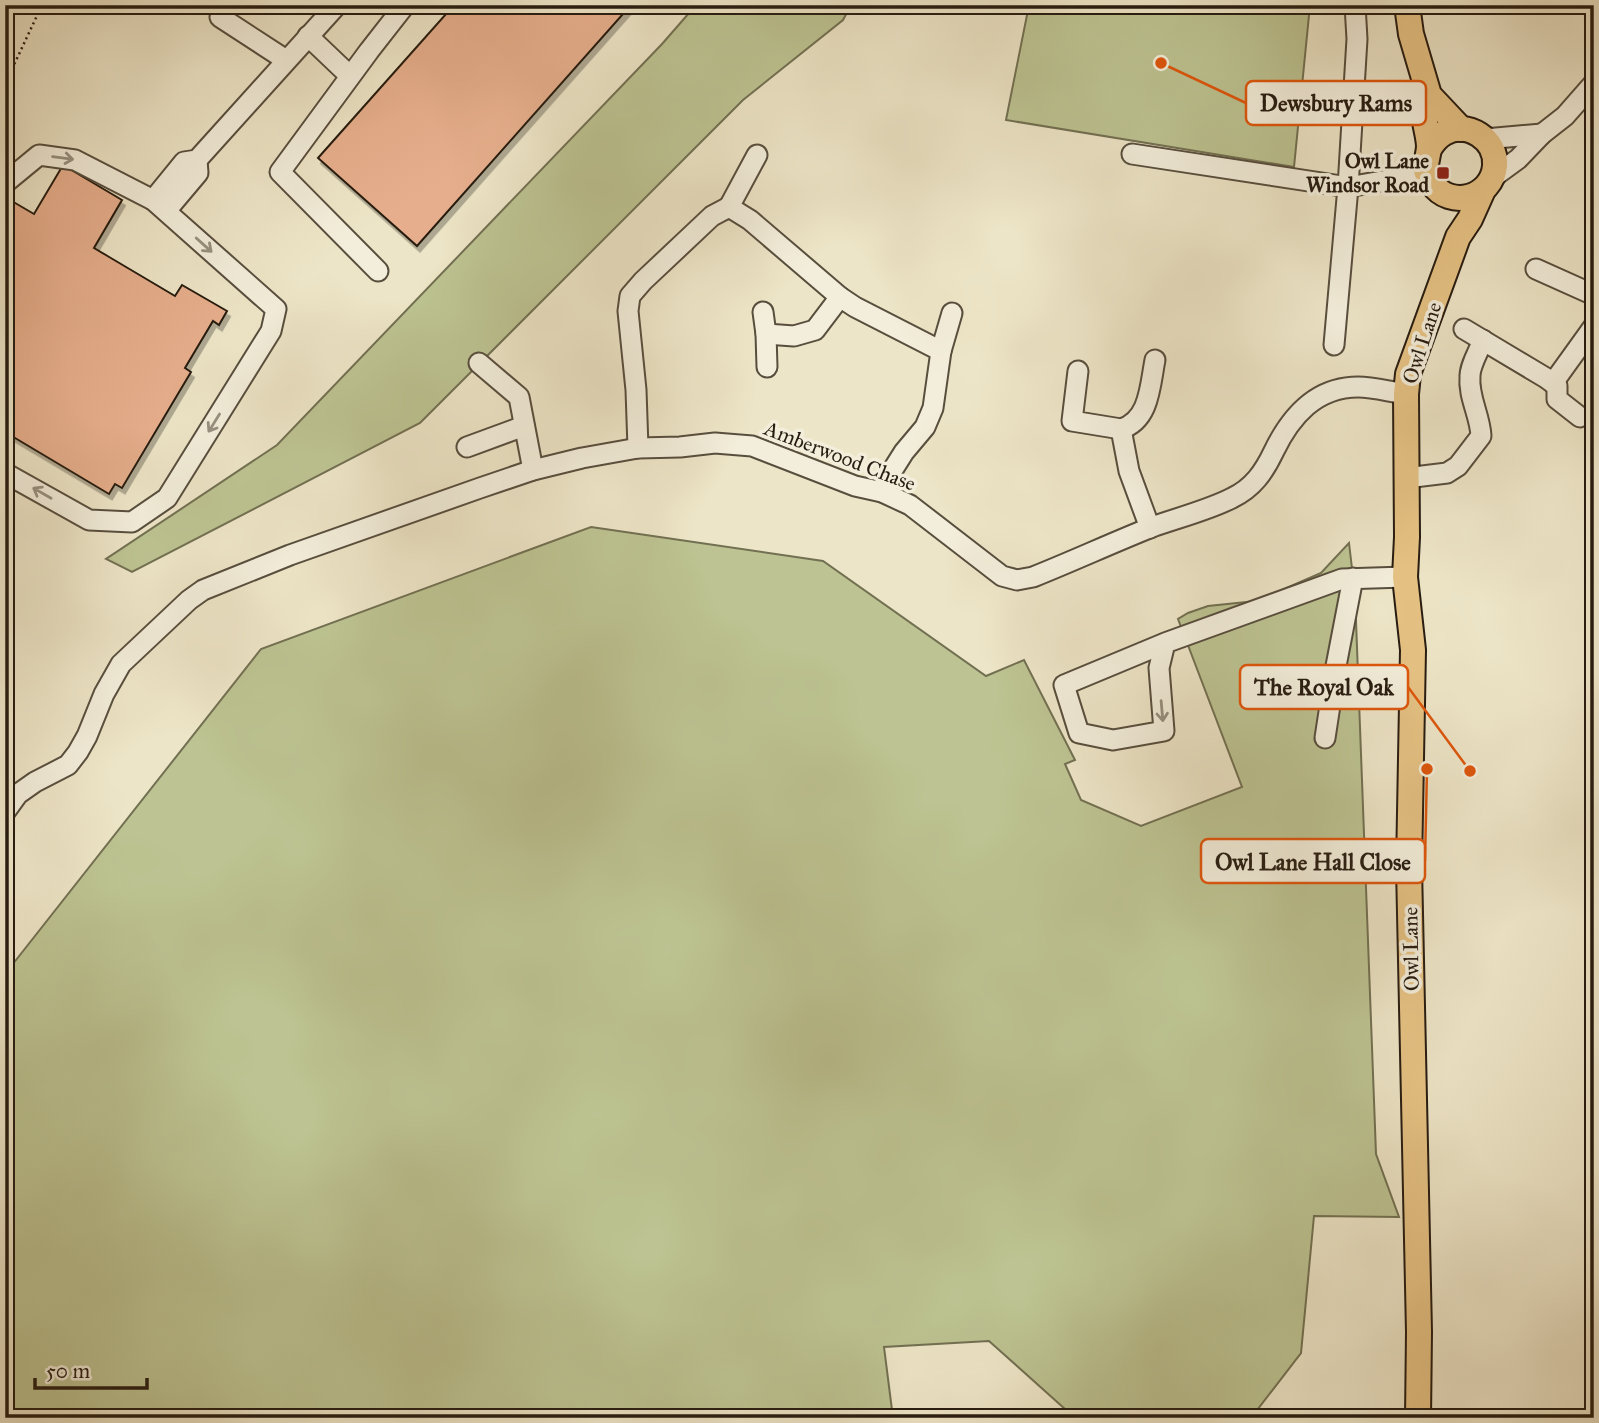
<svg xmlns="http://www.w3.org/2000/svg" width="1599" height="1423" font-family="'IM FELL Great Primer',serif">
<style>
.green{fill:#bdc392;stroke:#727052;stroke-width:2}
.building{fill:#e6ae8c;stroke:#271c11;stroke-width:2;filter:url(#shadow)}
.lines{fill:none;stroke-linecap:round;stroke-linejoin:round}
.minor-casing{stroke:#584e3e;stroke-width:23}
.major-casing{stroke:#271c11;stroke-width:28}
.path{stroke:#271c11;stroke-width:2.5;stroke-dasharray:2 3.5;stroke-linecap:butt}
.minor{stroke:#f3eedb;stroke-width:19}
.major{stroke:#e6c284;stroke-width:24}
.oneway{stroke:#979080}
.poi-dot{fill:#8f2418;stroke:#f3eedb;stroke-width:2.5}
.labels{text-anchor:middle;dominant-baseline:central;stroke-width:7;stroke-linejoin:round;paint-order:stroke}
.poi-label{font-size:21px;font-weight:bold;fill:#271c11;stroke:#f3eedb;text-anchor:end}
.street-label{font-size:21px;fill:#271c11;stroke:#f3eedb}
.leader{fill:none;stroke:#de560c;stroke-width:2.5}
.callout-dot{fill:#de560c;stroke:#f3eedb;stroke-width:2.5}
.callout{fill:#f3eedb;stroke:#de560c;stroke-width:2.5}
.callout-label{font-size:23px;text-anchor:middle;font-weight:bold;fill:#271c11}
</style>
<defs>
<filter id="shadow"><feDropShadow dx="3" dy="5.5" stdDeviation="0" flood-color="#0004"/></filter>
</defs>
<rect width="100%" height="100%" fill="#ede5c7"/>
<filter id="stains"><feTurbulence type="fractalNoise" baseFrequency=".00286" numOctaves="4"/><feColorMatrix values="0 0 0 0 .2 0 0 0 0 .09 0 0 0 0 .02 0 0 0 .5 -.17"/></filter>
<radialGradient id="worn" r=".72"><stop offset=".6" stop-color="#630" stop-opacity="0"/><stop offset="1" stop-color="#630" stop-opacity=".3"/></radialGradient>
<!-- green -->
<g class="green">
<path d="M696,5H851L843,20L743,100L420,423L132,572L106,559L277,445L662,44Z"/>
<path d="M1029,5H1310L1294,167L1006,120Z"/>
<path d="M591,527L823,561L986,676L1024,660L1075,760L1065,764L1081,800L1141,826L1242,787L1178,619L1188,613L1208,606L1256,601L1321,573L1349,543L1355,594L1376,1154L1399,1217L1314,1216L1301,1353L1251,1418H1075L989,1341L884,1347L893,1418H5V974L261,649Z"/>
</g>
<!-- building -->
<g class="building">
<path d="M454,5H631L417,246L318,158Z"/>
<path d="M63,165L122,200L94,248L175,296L182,285L227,311L219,325L213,321L185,368L191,372L122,488L115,484L109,494L5,432V208L10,200L34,214Z"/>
</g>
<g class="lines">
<defs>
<g id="minor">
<path d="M1355,5L1357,39L1348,187L1427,173"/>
<path d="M220,17L286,60"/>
<path d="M308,36L350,76"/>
<path d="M1485,139L1542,134"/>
<path d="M1132,154L1348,187L1334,345"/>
<path d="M1492,178L1518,159L1542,134L1565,116L1594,83"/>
<path d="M5,183L39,155L75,160L153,200L276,309L271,331L167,498L132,522L89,520L5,473"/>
<path d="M153,200L184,162L197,160L337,5"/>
<path d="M729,207L757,155"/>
<path d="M166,211L198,173L197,160"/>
<path d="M1536,269L1594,295"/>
<path d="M378,271L280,172L369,51L405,5"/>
<path d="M763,312L766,334L767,367"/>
<path d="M1464,329L1546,378L1557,386V399L1580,417"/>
<path d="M766,334L794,336L815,330L840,297"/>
<path d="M941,351L952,313"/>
<path d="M479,363L519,397L533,470"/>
<path d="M1078,371L1072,421L1121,429L1129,471L1150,528"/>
<path d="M1553,383L1594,326"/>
<path d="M1121,429C1150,420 1150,385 1155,360"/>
<path d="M467,447L524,426"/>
<path d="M638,448L636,390L628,311L630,296L643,281L712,216L729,207L750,220L840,297L855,307L941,351L933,408L925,427L904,452L892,471L882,492"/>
<path d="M1406,478L1447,473L1458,466L1481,436C1480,415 1468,397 1470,376C1470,365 1479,351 1483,340"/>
<path d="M1165,643L1159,668L1164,731L1113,740L1079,733L1064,685L1165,643L1342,579L1405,577"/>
<path d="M1325,738L1336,666L1353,578"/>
<path d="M5,812L18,794L35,782L68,765L78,752L87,736L104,694L121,664L189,600L203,590L290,555L480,488L533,470L582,458L638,448L680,447L715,443L752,446L855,486L882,492L910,505L1002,576L1017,580L1033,577C1073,561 1112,543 1152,527C1177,518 1209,510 1232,498C1253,488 1264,472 1274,451C1291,416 1316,387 1358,387C1374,387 1390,392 1406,394"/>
</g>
<g id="major">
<path d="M1407,5L1411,34L1429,95L1461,129"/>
<path d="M1429,95C1427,101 1424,109 1424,115C1425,126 1429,137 1429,147C1428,162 1421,168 1432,183C1450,210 1492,198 1495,166C1497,139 1467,120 1444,133C1437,137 1433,142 1429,149"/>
<path d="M1418,1418L1419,1332L1409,867L1413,650L1405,577L1407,537L1406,394L1408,374L1458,237L1470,219L1483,190"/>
</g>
</defs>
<!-- minor casing -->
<use href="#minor" class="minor-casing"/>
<!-- major casing -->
<use href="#major" class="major-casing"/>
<!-- path -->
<path class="path" d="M5,84L42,5"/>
<!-- minor -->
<use href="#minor" class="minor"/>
<!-- major -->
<use href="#major" class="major"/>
</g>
<!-- one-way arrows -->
<defs><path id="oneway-shaft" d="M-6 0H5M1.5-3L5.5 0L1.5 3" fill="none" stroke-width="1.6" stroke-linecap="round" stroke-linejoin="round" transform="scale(1.75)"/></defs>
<g class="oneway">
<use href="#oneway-shaft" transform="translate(63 158) rotate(7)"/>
<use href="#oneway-shaft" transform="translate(204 245) rotate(42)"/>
<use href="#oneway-shaft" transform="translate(214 423) rotate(122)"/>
<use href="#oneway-shaft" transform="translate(42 493) rotate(-150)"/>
<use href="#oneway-shaft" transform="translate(1162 711) rotate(85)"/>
</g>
<!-- markers -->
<rect class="poi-dot" x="1436" y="166" width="14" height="14" rx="3.5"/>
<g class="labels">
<!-- poi labels -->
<g class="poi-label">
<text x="1429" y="161">Owl Lane<tspan x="1429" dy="24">Windsor Road</tspan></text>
</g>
<!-- street labels -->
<g class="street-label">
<text transform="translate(1422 343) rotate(-72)">Owl Lane</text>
<text transform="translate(840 456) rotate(21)">Amberwood Chase</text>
<text transform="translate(1411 949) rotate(-91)">Owl Lane</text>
</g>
</g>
<!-- callouts -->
<path class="leader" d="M1161 63L1246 103M1470 771L1408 687M1427 769L1425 861"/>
<g class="callout-dot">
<circle cx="1161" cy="63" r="7"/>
<circle cx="1470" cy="771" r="7"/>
<circle cx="1427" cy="769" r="7"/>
</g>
<g class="callout">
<rect x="1246" y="81" width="180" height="44" rx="7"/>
<rect x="1240" y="665" width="168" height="44" rx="7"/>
<rect x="1201" y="839" width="224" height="44" rx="7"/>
</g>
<g class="callout-label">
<text x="1336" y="111">Dewsbury Rams</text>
<text x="1324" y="695">The Royal Oak</text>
<text x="1313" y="870">Owl Lane Hall Close</text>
</g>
<!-- margin -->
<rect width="1599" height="1423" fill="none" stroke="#ede5c7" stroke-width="28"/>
<rect x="7" y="7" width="1585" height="1409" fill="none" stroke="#271c11" stroke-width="3.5"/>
<rect x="14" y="14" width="1571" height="1395" fill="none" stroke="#271c11" stroke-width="2"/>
<!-- scale -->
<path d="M35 1378v10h112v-10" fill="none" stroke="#271c11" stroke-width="3.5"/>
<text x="46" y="1378" font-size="21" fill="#271c11" stroke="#f3eedb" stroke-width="5" paint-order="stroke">50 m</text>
<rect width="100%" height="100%" filter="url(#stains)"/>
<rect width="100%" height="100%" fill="url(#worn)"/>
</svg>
